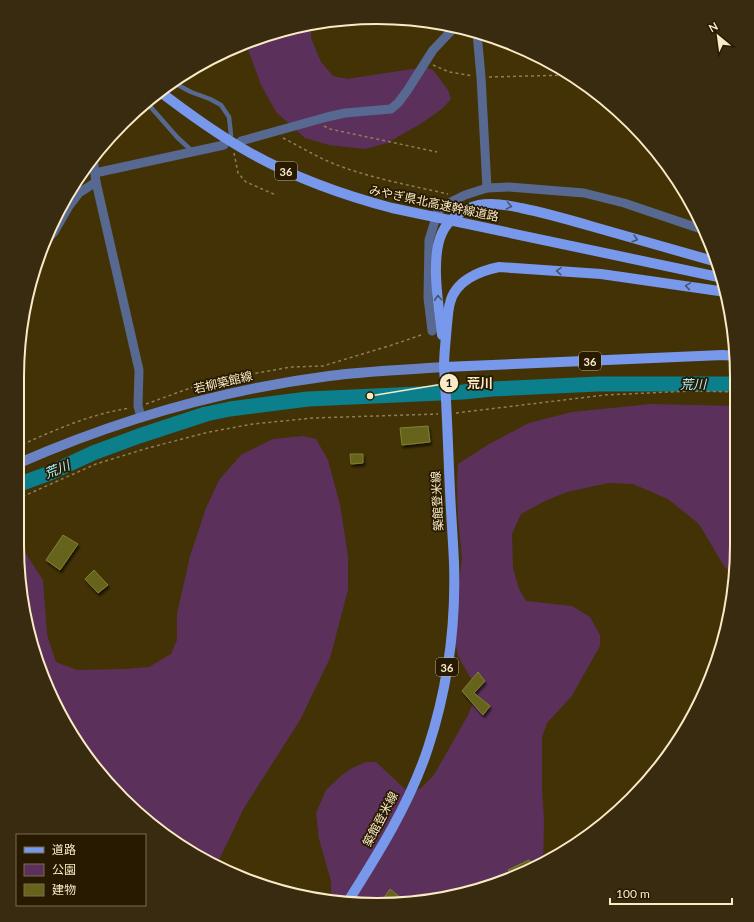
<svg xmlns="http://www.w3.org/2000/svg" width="754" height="922" font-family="Lato,'Noto Sans JP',sans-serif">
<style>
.green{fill:#5b315b}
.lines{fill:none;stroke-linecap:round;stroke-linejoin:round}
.river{stroke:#0b7f8c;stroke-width:15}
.building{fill:#66631b;stroke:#83802e;filter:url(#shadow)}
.path{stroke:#8e7e55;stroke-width:1.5;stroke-dasharray:3 3;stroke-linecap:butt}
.lane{stroke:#576891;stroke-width:4.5}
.street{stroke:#576891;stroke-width:9}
.secondary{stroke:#6a83c4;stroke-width:10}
.primary{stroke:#7898ec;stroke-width:10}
.oneway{stroke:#4b536a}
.labels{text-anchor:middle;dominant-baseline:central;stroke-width:3.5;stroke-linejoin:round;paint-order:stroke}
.shield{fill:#271a00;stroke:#bbac8a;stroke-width:1}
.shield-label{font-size:11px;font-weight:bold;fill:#faeac5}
.street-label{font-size:12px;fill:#faeac5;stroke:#271a00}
.water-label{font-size:13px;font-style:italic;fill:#aaf3fd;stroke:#271a00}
.rim{fill:none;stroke:#faeac5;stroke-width:2}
.leader{fill:none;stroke:#faeac5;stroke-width:1.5}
.callout-dot{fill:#faeac5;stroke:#271a00;stroke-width:1.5}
.mark-label{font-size:12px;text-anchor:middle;font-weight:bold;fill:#111}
.callout-label{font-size:13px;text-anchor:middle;font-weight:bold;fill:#faeac5;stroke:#271a00;stroke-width:3.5;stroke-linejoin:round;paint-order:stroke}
</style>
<defs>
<filter id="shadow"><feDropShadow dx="1.5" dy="3" stdDeviation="1" flood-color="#0009"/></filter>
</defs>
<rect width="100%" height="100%" fill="#423206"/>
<!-- green -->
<g class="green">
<path d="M311,25V38L321,62L333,76L347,79L425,67L433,70L448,90L451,99L443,108L422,123L387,143L365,149L329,145L305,138L276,112L261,85L246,44L284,29Z"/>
<path d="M651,404L736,406V568L735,577L724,566L699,524L668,499L633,484L608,483L567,492L545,501L521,514L512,534L513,568L519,589L526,601L572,606L590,617L600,635V646L571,697L547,723L542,737V789L544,821L543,864L536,868L447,898L354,904L329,899L331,895V881L319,839L316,813L326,790L342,775L352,768L366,762H376L406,790L414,791L421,788L434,775L468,715L476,696L474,684L458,656L455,640L459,583L462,559L458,517L457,481L458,464L489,444L529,423L572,412Z"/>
<path d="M303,436L316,439L328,460L340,505L348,556V590L330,658L300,720L244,808L217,864L177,844L122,799L65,725L29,638L18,552L26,554L43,580L47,635L56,662L77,670L124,669L149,667L171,654L177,640V614L190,556L206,508L219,480L241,455L273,439Z"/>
</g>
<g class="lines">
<!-- river -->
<path class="river" d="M17,485L50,473L93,453L139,436L206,414L230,409L308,399L463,392L492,389L598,384H736"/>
</g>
<!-- building -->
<g class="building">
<path d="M428,426L430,442L402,445L400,428Z"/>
<path d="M350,454H363V463L351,464Z"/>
<path d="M63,535L78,544L60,570L46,560Z"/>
<path d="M94,570L108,585L98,593L85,579Z"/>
<path d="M478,672L485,681L474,693L490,706L483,715L462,691Z"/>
<path d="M529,860L536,868L511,877L508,870Z"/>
<path d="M390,889L401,898L398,901L381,902Z"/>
</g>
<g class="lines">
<!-- path -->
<g class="path">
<path d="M433,65L449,72L473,76"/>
<path d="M489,77L571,75"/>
<path d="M324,126L330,129L437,152"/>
<path d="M283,138C299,146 315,156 332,163C369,178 409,185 448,194"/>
<path d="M234,153L238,173L246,182L276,195"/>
<path d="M73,186L86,177"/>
<path d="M146,404L207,382L291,367L323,366L392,345L424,334"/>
<path d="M456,413L605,395L691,391L736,392"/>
<path d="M17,447C54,430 91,414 130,408"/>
<path d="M17,499L96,464L148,448L209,432L253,424L313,418L438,414"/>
</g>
<!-- lane -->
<g class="lane">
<path d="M176,84L191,92L210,99L221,105L229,117L231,135"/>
<path d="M148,104L177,137L192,151"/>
</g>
<!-- street -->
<g class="street">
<path d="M477,33L481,77L487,188"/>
<path d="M241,141L327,117L345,113L391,109L398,103L407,91L433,50L455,27"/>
<path d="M93,158L96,182L139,370L138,406L141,417"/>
<path d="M95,173L224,145"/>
<path d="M44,243L54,232L69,206L79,193L96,182"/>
<path d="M432,331L428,298L429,240L438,211L451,202L465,195L487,188L509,187L584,193L624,203L704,230"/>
</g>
<!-- secondary -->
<path class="secondary" d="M17,464C117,420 221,390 329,376C367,371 405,370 444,367"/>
<!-- primary -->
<g class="primary">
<path d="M163,94C188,113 213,131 240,147C287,175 339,194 392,208L723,278"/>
<path d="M442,335C439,308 430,258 442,233C448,219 465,208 479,205C493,202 508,205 521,208C546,213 570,220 594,227C635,239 676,250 717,262"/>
<path d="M444,367L723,355L736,356"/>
<path d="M347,903C378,854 410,803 428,748C447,690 456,625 454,563C453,539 451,515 450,491C448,450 447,408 444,367C444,353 446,339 447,324C448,317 448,310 450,303C455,281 479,271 499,267L601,274L726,292"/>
</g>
</g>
<!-- one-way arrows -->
<defs><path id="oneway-chevron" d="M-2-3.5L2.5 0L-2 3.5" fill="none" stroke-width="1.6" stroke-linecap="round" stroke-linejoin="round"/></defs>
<g class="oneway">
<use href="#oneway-chevron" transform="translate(509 206) rotate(11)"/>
<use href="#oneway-chevron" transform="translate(635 239) rotate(16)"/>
<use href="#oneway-chevron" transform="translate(559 271) rotate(-176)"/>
<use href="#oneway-chevron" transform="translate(688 286) rotate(-171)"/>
<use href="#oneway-chevron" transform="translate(438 298) rotate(-94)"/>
</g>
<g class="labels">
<!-- shield labels -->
<g class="shield">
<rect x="275" y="162" width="22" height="18" rx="3"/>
<rect x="579" y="352" width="22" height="18" rx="3"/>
<rect x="436" y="658" width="22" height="18" rx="3"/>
</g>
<g class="shield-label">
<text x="286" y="171">36</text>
<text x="590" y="361">36</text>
<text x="447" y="667">36</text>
</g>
<!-- street labels -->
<g class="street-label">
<text transform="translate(434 203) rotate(12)">みやぎ県北高速幹線道路</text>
<text transform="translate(223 382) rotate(-13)">若柳築館線</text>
<text transform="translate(437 501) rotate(-93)">築館登米線</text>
<text transform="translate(380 819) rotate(-62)">築館登米線</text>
</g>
<!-- water labels -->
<g class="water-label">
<text x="693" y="384">荒川</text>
<text transform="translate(57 469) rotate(-22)">荒川</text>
</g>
</g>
<!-- crop -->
<path d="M0 0H754V922H0ZM377 24H377A353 353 0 0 1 730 377V545A353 353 0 0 1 377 898H377A353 353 0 0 1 24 545V377A353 353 0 0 1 377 24Z" fill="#382b10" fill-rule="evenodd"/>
<path class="rim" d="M377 24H377A353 353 0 0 1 730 377V545A353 353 0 0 1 377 898H377A353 353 0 0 1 24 545V377A353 353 0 0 1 377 24Z"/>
<!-- callouts -->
<path class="leader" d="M370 396L449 383"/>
<g class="callout-dot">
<circle cx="370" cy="396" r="4"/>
<circle cx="449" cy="383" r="10"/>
</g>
<g class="mark-label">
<text x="449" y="387">1</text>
</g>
<g class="callout-label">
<text x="480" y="388">荒川</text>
</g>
<!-- legend -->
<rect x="16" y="834" width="130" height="72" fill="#271a00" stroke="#7b6d4f"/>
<rect x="24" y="847" width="20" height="6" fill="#7898ec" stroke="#7b6d4f"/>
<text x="52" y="854" font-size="12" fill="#faeac5">道路</text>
<rect x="24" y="864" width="20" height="12" fill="#5b315b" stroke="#7b6d4f"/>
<text x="52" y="874" font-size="12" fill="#faeac5">公園</text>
<rect x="24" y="884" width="20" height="12" fill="#66631b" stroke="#7b6d4f"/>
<text x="52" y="894" font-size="12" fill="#faeac5">建物</text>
<!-- north arrow -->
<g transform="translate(718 36) rotate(331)" stroke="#271a00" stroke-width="3" paint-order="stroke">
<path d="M0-3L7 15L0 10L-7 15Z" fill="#faeac5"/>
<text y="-6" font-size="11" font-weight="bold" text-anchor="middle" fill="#faeac5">N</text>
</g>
<!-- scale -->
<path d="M610 898v6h122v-6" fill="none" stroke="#faeac5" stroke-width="2"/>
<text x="616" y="898" font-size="12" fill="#faeac5" stroke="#271a00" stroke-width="3" paint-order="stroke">100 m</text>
</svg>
